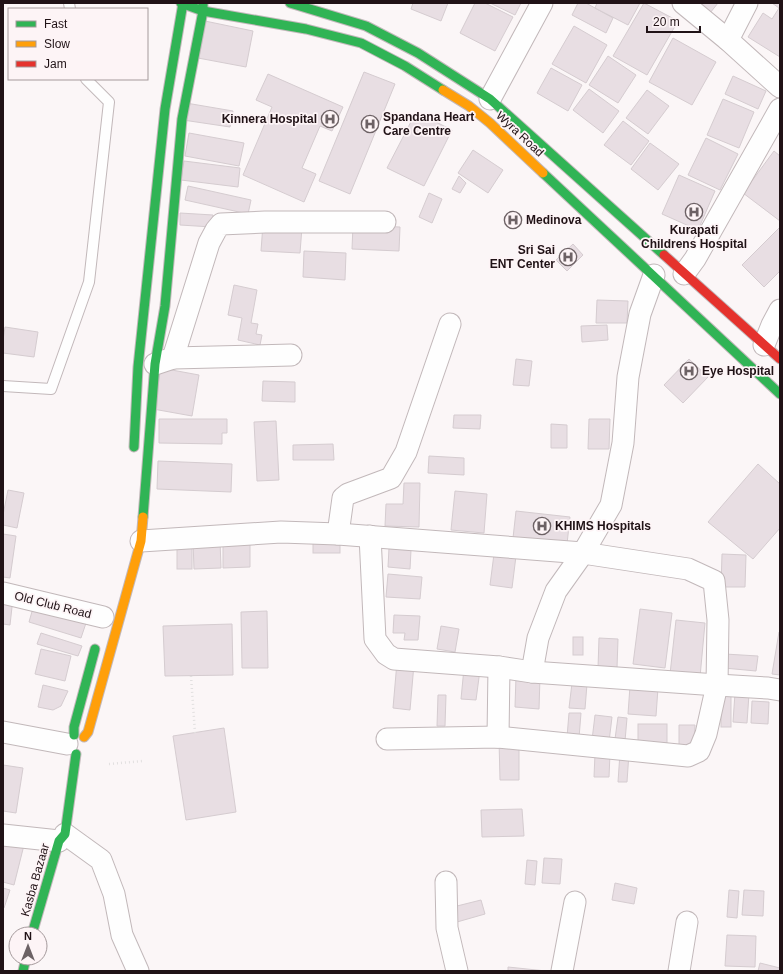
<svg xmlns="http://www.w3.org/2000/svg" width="783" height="974" font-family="Helvetica,sans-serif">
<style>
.building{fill:#e8dee3;stroke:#d5ccd0}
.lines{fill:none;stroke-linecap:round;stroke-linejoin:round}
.lane-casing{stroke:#c2b8ba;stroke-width:12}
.street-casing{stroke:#c2b8ba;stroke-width:23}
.fast-casing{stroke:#c2b8ba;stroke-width:11}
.slow-casing{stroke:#c2b8ba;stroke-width:11}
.jam-casing{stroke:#c2b8ba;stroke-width:11}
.path{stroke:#e2e0e0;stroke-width:2.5;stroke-dasharray:1 3;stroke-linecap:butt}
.lane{stroke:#fefefe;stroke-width:10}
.street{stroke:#fefefe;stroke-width:21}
.fast{stroke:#30b455;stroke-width:9}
.slow{stroke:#ff9f0a;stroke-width:9}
.jam{stroke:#e5322d;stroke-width:9}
.labels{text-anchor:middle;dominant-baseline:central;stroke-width:3.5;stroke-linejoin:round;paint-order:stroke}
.poi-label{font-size:12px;font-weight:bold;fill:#201216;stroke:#fdf4f6;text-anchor:start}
.street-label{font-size:12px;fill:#201216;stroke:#fdf4f6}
</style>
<rect width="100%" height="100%" fill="#fbf6f7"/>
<!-- building -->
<g class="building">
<path d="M413,3H448L441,21L411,9Z"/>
<path d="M475,3H485L513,17L495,51L460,33Z"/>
<path d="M490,3H521L515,15Z"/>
<path d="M578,3H586L613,18L606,33L572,15Z"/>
<path d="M597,3H640L628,25L595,8Z"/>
<path d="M644,3L678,21L647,75L613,56Z"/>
<path d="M693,3H718L706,18Z"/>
<path d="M772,3H780V57L748,37L763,13L772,19L779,8Z"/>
<path d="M205,21L253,31L246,67L198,58Z"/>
<path d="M574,26L607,45L586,83L552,64Z"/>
<path d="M673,38L716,62L692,105L649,82Z"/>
<path d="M608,56L636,75L618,103L589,85Z"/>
<path d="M551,68L582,85L568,111L537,93Z"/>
<path d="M364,72L395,84L350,194L319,181Z"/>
<path d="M268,74L343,107L332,131L320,126L302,168L316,174L304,202L243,175L272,107L256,100Z"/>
<path d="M733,76L766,91L758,109L725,94Z"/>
<path d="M589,89L619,111L603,133L573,110Z"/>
<path d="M647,90L669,106L648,134L626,118Z"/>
<path d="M723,99L754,112L739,148L707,135Z"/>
<path d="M186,103L233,111L230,127L183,120Z"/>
<path d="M416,112L452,130L424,186L387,168Z"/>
<path d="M623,121L649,141L631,165L604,145Z"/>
<path d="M189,133L244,143L239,166L185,156Z"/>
<path d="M706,138L738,154L720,190L688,175Z"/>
<path d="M650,143L679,164L658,190L631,169Z"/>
<path d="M473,150L503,170L488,193L458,173Z"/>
<path d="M774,151L780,156V221L743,193Z"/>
<path d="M184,161L240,168L238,187L181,180Z"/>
<path d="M679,175L715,191L698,230L662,214Z"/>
<path d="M459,176L466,183L460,193L452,189Z"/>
<path d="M188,186L251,200L248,214L185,200Z"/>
<path d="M429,193L442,199L432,223L419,217Z"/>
<path d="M180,213L213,215L212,227L180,225Z"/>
<path d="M263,224L302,227L300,253L261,251Z"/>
<path d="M353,225L400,227L399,251L352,249Z"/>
<path d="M780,227V271L764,287L742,265Z"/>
<path d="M573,244L583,255L567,271L556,260Z"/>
<path d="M304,251L346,253L345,280L303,277Z"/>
<path d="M234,285L257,290L251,323L258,324L256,334L262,335L260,345L238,340L242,318L228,315Z"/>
<path d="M597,300L628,301L627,323H596Z"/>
<path d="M607,325L608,340L582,342L581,326Z"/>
<path d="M5,327L38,332L34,357L3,353V340Z"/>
<path d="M516,359L532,361L529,386L513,385Z"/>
<path d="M689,359L708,377L683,403L664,385Z"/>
<path d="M161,368L199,375L192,416L153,409Z"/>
<path d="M263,381L295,382V402L262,401Z"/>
<path d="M454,415H481L480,429L453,428Z"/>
<path d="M159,419H227V433H222V444L159,443Z"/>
<path d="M589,419H610L609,449H588Z"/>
<path d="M276,421L279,480L257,481L254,422Z"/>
<path d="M551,424L567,425V448H551Z"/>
<path d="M333,444L334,460H293V445Z"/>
<path d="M429,456L464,458V475L428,473Z"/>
<path d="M158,461L232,464L231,492L157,489Z"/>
<path d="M758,464L780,484V528L753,559L708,522Z"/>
<path d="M404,483H420L419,527L385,526L386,504H403Z"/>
<path d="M8,490L24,493L17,528L3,525V515Z"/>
<path d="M455,491L487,494L484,533L451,530Z"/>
<path d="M516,511L570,517L567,544L513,538Z"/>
<path d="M3,534L16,536L10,578L3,577Z"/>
<rect x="313" y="535" width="27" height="18"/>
<path d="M220,540L221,568L194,569L193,541Z"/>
<path d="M250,540V567L223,568V541Z"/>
<rect x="177" y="543" width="15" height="26"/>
<path d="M389,548L411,550L410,569L388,567Z"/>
<path d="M494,554L516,556L512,588L490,585Z"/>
<path d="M722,554L746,555L745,587H721Z"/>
<path d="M388,574L422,577L420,599L386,597Z"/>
<path d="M3,597L13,598L10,625L3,624Z"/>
<path d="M35,601L88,617L81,638L29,622Z"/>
<path d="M640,609L672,613L665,668L633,664Z"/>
<path d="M267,611L268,668H242L241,612Z"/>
<path d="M394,615L420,616L418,640H404L405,633H393Z"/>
<path d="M676,620L705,623L700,677L670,674Z"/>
<path d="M232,624L233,675L165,676L163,626Z"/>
<path d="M441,626L459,629L455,652L437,649Z"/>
<path d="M779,632H780V675L772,674Z"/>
<path d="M41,633L82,646L78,656L37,644Z"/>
<rect x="573" y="637" width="10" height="18"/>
<path d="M599,638L618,639L617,668H598Z"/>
<path d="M41,649L71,656L65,681L35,674Z"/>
<path d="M725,654L758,656L756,671L724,668Z"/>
<path d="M397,662L414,664L410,710L393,708Z"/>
<path d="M464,668L480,670L476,700L461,699Z"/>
<path d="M516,676L540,677L539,709L515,707Z"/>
<path d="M572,683L587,684L585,709L569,708Z"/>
<path d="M43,685L68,691L61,706L53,710L38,707Z"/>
<path d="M630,686L658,688L656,716L628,714Z"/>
<path d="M735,693L749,694L747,723L733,722Z"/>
<path d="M438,695H446L445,726H437Z"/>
<rect x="721" y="696" width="10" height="31"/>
<path d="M752,701L769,702L768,724L751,723Z"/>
<path d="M569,713H581L579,738L567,737Z"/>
<path d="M595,715L612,717L609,742L592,740Z"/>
<path d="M618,717L627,718L625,741L615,739Z"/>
<rect x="638" y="724" width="29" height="19"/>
<path d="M679,725H695L694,749H679Z"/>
<path d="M224,728L236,812L186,820L173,736Z"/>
<path d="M499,740H519V780H500Z"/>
<path d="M620,753H629L627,782H618Z"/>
<path d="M595,754H610L609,777H594Z"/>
<path d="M3,765L23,768L16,813L3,811Z"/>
<path d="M522,809L524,836L482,837L481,810Z"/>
<path d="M3,839L24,845L14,885L3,882Z"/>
<path d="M544,858L562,859L560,884L542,883Z"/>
<path d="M527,860L537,861L535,885L525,884Z"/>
<path d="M615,883L637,888L634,904L612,900Z"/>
<path d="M3,888L10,890L4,908H3Z"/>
<path d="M729,890L739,891L737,918L727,917Z"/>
<path d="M744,890L764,891L763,916L742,915Z"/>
<path d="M481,900L485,914L457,922L453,907Z"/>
<path d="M727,935L756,936L755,967L725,966Z"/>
<path d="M760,963L780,968V971H758Z"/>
<path d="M508,967L546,971H508Z"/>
</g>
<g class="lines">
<defs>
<g id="lane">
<path d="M69,3L70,9"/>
<path d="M3,386L51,389L89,282L109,102L86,79"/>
</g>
<g id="street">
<path d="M683,3L728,40L780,87"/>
<path d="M728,40L747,3"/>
<path d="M490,99L542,3"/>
<path d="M684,274L695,259L780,109"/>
<path d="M764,345L772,325L780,310"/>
<path d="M173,358L291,355"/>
<path d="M155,364L173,358L209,243L216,230L221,224L265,222H385"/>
<path d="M338,534L343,498L348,494L391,478L406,452L450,324"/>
<path d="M370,536L375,639L386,654L394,659L499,667L532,672L717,685L768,688L780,690"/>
<path d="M141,541L281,532L338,534L583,553L688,569L714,581L718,620L717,685L706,734L699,751L688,756L498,737L387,739"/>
<path d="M3,593L103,617"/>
<path d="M532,672L538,638L556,591L583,553L611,505L623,443L628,377L640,314L654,275"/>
<path d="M3,732L67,744"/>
<path d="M498,737L499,667"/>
<path d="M65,834L101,860L114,894L122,935L138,971"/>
<path d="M3,835L59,841"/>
<path d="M446,882L447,928L457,971"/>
<path d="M562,971L575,902"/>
<path d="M679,971L687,922"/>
</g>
<g id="fast">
<path d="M181,3L203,11L306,29L361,43L405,66L443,90"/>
<path d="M290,3L366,26L418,53L490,99L664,255"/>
<path d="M543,173L780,394"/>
<path d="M134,447L138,367L165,109L183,3"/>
<path d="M143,517L155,364L165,306L182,119L203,11V3"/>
<path d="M74,735V727L95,649"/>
<path d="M32,934L59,841L65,834L76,754"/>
<path d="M23,971L26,958"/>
</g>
<g id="slow">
<path d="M443,90L469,106L490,123L543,173"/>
<path d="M84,737L88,732L141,541L143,517"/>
</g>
<path id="jam" d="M664,255L780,359"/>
</defs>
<!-- lane casing -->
<use href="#lane" class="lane-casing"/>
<!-- street casing -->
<use href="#street" class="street-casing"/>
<!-- fast casing -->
<use href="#fast" class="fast-casing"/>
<!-- slow casing -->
<use href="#slow" class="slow-casing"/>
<!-- jam casing -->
<use href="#jam" class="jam-casing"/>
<!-- path -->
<g class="path">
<path d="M191,676L195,733"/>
<path d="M109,764L143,761"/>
</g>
<!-- lane -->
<use href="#lane" class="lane"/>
<!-- street -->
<use href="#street" class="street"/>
<!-- fast -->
<use href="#fast" class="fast"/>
<!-- slow -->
<use href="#slow" class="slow"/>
<!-- jam -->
<use href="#jam" class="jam"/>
</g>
<!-- icons -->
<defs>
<symbol id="hospital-ring" viewBox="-11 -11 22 22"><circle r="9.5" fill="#fdf4f6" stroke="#6d6265" stroke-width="1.5"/><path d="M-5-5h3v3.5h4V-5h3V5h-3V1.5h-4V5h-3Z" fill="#6d6265"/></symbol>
</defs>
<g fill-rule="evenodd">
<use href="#hospital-ring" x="320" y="109" width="20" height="20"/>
<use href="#hospital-ring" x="360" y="114" width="20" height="20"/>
<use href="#hospital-ring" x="684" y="202" width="20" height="20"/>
<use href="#hospital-ring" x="503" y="210" width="20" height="20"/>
<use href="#hospital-ring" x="558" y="247" width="20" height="20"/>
<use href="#hospital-ring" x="679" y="361" width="20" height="20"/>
<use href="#hospital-ring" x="532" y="516" width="20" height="20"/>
</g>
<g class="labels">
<!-- poi labels -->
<g class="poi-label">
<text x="383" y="117">Spandana Heart<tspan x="383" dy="14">Care Centre</tspan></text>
<text x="317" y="119" text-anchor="end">Kinnera Hospital</text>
<text x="526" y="220">Medinova</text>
<text x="694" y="230" text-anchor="middle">Kurapati<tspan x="694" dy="14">Childrens Hospital</tspan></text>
<text x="555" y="250" text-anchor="end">Sri Sai<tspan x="555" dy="14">ENT Center</tspan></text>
<text x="702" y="371">Eye Hospital</text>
<text x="555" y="526">KHIMS Hospitals</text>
</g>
<!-- street labels -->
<g class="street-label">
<text transform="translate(520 134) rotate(43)">Wyra Road</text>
<text transform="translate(53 605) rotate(14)">Old Club Road</text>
<text transform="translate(35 880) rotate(-74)">Kasba Bazaar</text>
</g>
</g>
<!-- border -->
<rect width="783" height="974" fill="none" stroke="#201216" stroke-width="8"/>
<!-- legend -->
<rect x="8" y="8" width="140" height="72" fill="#fdf4f6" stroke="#a59a9c"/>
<rect x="16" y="21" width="20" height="6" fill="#30b455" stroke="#a59a9c"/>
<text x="44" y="28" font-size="12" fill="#201216">Fast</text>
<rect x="16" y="41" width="20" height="6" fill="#ff9f0a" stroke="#a59a9c"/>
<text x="44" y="48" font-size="12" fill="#201216">Slow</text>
<rect x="16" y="61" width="20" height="6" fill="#e5322d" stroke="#a59a9c"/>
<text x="44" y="68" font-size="12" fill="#201216">Jam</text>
<!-- north arrow -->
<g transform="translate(28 946)"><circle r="19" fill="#fdf4f6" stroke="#a59a9c"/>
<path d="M0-3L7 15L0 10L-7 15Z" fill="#6d6265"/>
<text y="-6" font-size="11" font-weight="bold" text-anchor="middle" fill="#201216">N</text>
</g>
<!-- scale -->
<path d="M647 26v6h53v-6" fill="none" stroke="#201216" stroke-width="2"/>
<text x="653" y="26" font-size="12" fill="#201216" stroke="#fdf4f6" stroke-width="3" paint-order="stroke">20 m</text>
</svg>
